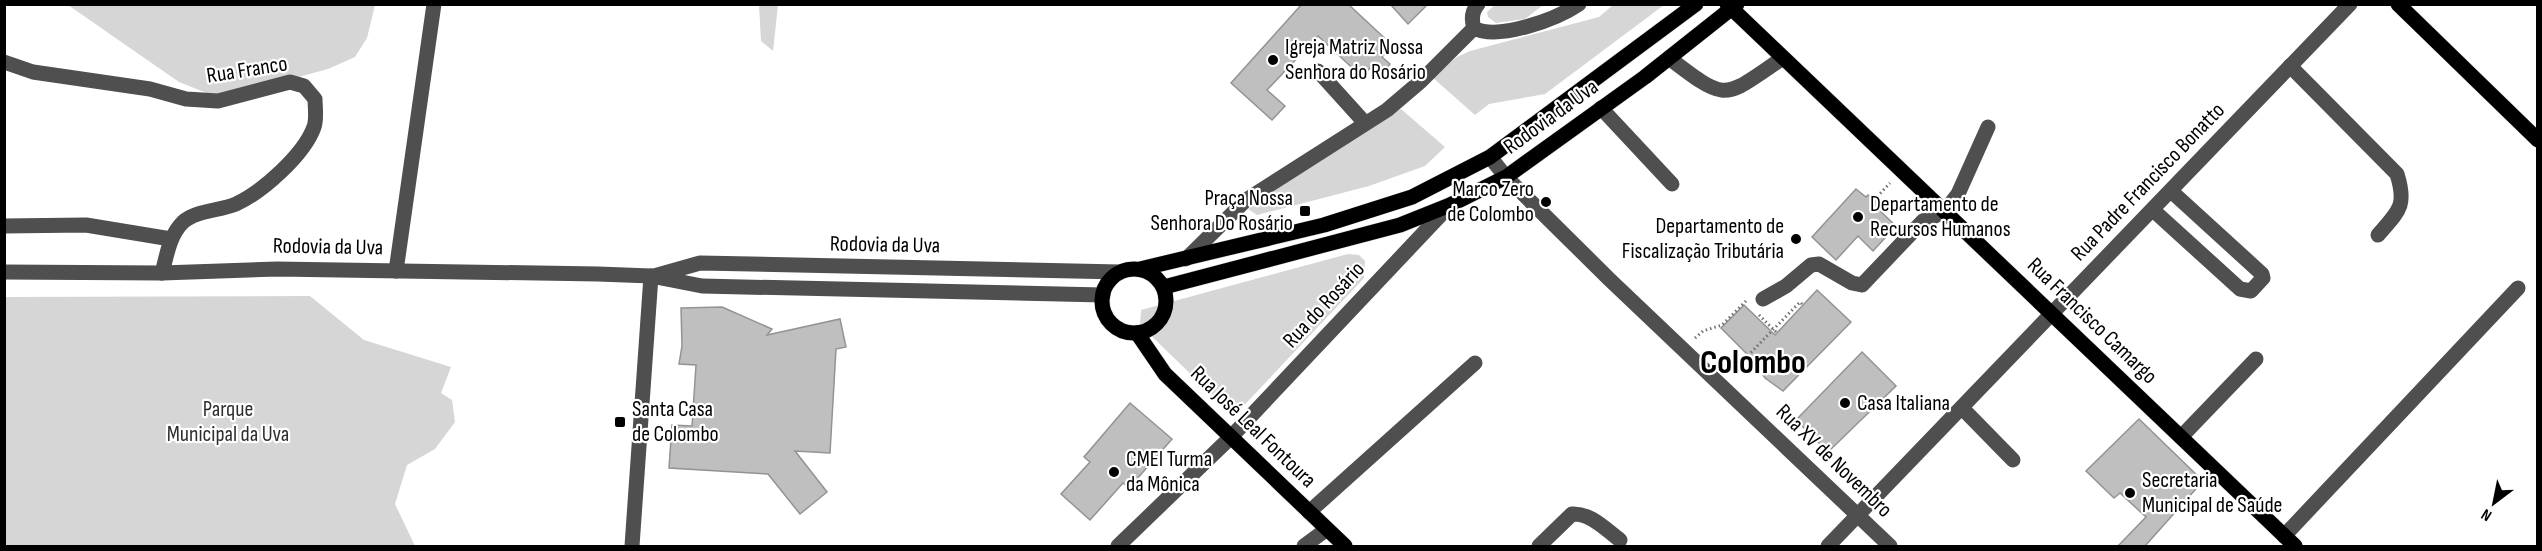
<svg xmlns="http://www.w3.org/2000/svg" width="2542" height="551" font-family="'Sofia Sans Condensed',sans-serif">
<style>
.green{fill:#d6d6d6}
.building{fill:#bfbfbf;stroke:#939393;stroke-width:1.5}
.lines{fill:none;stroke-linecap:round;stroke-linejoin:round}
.major-casing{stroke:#dbdbdb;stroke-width:16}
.path{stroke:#717171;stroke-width:3;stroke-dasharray:1.5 3;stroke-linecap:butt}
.minor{stroke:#4f4f4f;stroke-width:15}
.major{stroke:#000;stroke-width:15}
.poi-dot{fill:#000;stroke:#fff;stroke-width:2}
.labels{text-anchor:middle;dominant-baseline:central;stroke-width:4.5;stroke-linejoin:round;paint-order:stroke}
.poi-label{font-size:22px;fill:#000;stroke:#fff;text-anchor:start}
.street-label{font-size:22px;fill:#000;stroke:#fff}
.park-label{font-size:22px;fill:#2d2d2d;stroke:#fff}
.town-label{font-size:34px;font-weight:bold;fill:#000;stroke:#fff}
</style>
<rect width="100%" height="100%" fill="#fff"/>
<!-- green -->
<g class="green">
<path d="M68,5H375L367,38L355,57L328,69L236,94H209L179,82Z"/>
<path d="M759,5H778L773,51L761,41Z"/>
<path d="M1495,5V4L1543,5L1525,19L1496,23L1488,17L1487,12Z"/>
<path d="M1613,5H1664L1545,94L1489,104L1475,115L1432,77L1457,57L1470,51L1599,17Z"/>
<path d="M1401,109L1445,147L1425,166L1369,186L1257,215L1248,209L1366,127Z"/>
<path d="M1348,254L1359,255L1365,261L1364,278L1234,416L1140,325L1141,310Z"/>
<path d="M310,296L364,340L451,367L441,393L452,400L455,422L435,449L407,465L395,504L415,546H5V297Z"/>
</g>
<!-- building -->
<g class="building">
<path d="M1302,4H1348L1392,45L1382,57L1390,64L1381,75L1371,67L1362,77L1318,36L1267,90L1285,106L1272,120L1231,83Z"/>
<path d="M1390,4H1428L1408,24Z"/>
<path d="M1856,189L1866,197L1868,195L1874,200L1881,206L1878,209L1896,226L1873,251L1858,236L1836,260L1812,237Z"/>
<path d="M1817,290L1851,322L1783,391L1765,378L1752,359L1721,328L1744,305L1775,335Z"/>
<path d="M722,307L772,329L767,335L840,319L846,347L836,349L830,453L795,451L827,492L800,514L768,474L669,468L672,425L692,426L696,365L679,364L682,346L681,308Z"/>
<path d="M1862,352L1896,386L1828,452L1796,420Z"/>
<path d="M1130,403L1172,439L1129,488L1123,483L1090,520L1061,494L1090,462L1084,457Z"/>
<path d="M2139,419L2203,481L2145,546H2118L2146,517L2120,493L2114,498L2086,471Z"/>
</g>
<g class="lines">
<defs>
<g id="major">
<path d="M1727,4L2295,546"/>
<path d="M2398,4L2538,140"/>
<circle cx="1134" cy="301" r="32"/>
<path d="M1140,269L1324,225L1412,197L1490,157L1696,4"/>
<path d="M1164,287L1400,225L1450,205L1506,177L1645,77L1737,4"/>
<path d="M1137,333L1165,374L1345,546"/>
</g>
</defs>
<!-- major casing -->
<use href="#major" class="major-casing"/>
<!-- path -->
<g class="path">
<path d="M1874,200L1890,183"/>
<path d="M1759,315L1777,333"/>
<path d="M1695,338L1703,331L1722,325L1746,301"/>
<path d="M1732,372L1800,302L1803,305"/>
</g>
<!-- minor -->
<g class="minor">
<path d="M1478,4C1472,11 1471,19 1474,28C1498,41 1557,19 1579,4"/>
<path d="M1669,58C1729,104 1723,98 1783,58"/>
<path d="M4,62L33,72L150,89L186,99L218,101L290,82L304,86L315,99C315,107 317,119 314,127C304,155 262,192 236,204C220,211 196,210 183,222C169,236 167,255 162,273"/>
<path d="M2290,66L2397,174C2407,206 2399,211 2378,235"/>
<path d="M1318,71L1365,123"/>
<path d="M1601,108L1672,184"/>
<path d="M1490,157L1506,177L1609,279L1890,546"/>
<path d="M2153,210L2240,289L2251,291L2263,278L2262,274L2171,191"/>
<path d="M4,226L86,225L171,239"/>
<path d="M1186,259L1246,200L1387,110L1421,81L1474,28"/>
<path d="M396,271L434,4"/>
<path d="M4,272L162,273L277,269L598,274L651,276L702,286L1103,295"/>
<path d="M654,276L700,263L1120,272"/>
<path d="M1763,299L1786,286L1811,265L1819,264L1852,283L1862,285L1923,221L1944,212L1958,194L1988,127"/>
<path d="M1962,408L2013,460"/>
<path d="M2181,437L2256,359"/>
<path d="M1309,512L1475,363"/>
<path d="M2284,536L2518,288"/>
<path d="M632,546L651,276"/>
<path d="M1118,546L1231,437L1450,205"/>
<path d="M1304,546L1327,529"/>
<path d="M1539,546L1572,514C1591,513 1605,529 1620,540"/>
<path d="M1828,546L2350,4"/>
</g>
<!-- major -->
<use href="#major" class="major"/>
</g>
<!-- markers -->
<g class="poi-dot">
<circle cx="1273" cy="60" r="6"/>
<circle cx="1546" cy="202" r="6"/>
<rect x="1299" y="205" width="12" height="12" rx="3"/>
<circle cx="1858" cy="217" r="6"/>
<circle cx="1796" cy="239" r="6"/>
<circle cx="1845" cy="403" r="6"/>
<rect x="614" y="416" width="12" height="12" rx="3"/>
<circle cx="1114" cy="472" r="6"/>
<circle cx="2130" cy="493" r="6"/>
</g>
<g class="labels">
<!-- poi labels -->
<g class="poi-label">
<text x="1285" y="47">Igreja Matriz Nossa<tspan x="1285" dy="25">Senhora do Rosário</tspan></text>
<text x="1534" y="189" text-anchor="end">Marco Zero<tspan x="1534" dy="25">de Colombo</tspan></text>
<text x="1293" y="198" text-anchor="end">Praça Nossa<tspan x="1293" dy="25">Senhora Do Rosário</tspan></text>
<text x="1870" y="204">Departamento de<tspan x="1870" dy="25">Recursos Humanos</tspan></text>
<text x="1784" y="226" text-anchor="end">Departamento de<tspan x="1784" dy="25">Fiscalização Tributária</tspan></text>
<text x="1857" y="403">Casa Italiana</text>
<text x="632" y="409">Santa Casa<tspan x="632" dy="25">de Colombo</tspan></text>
<text x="1126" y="459">CMEI Turma<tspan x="1126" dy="25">da Mônica</tspan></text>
<text x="2142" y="480">Secretaria<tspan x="2142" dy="25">Municipal de Saúde</tspan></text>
</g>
<!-- street labels -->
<g class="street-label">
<text transform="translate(247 70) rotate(-9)">Rua Franco</text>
<text transform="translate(1551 117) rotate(-36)">Rodovia da Uva</text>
<text transform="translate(2148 182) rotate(-46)">Rua Padre Francisco Bonatto</text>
<text transform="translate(885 245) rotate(1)">Rodovia da Uva</text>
<text transform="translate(328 247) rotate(1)">Rodovia da Uva</text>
<text transform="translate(1324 305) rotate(-47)">Rua do Rosário</text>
<text transform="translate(2092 321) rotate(44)">Rua Francisco Camargo</text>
<text transform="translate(1253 427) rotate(44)">Rua José Leal Fontoura</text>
<text transform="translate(1834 461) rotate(44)">Rua XV de Novembro</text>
</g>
<!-- park labels -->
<g class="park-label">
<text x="228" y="409">Parque<tspan x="228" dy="25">Municipal da Uva</tspan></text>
</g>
<!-- town labels -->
<g class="town-label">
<text x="1753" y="362">Colombo</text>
</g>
</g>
<!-- border -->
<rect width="2542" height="551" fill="none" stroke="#000000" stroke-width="12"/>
<!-- north arrow -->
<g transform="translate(2494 503) rotate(212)" stroke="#ffffff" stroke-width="4.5" paint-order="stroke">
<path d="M0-4.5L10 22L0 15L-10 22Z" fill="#000000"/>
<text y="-9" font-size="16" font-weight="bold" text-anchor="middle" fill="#000000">N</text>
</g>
</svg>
